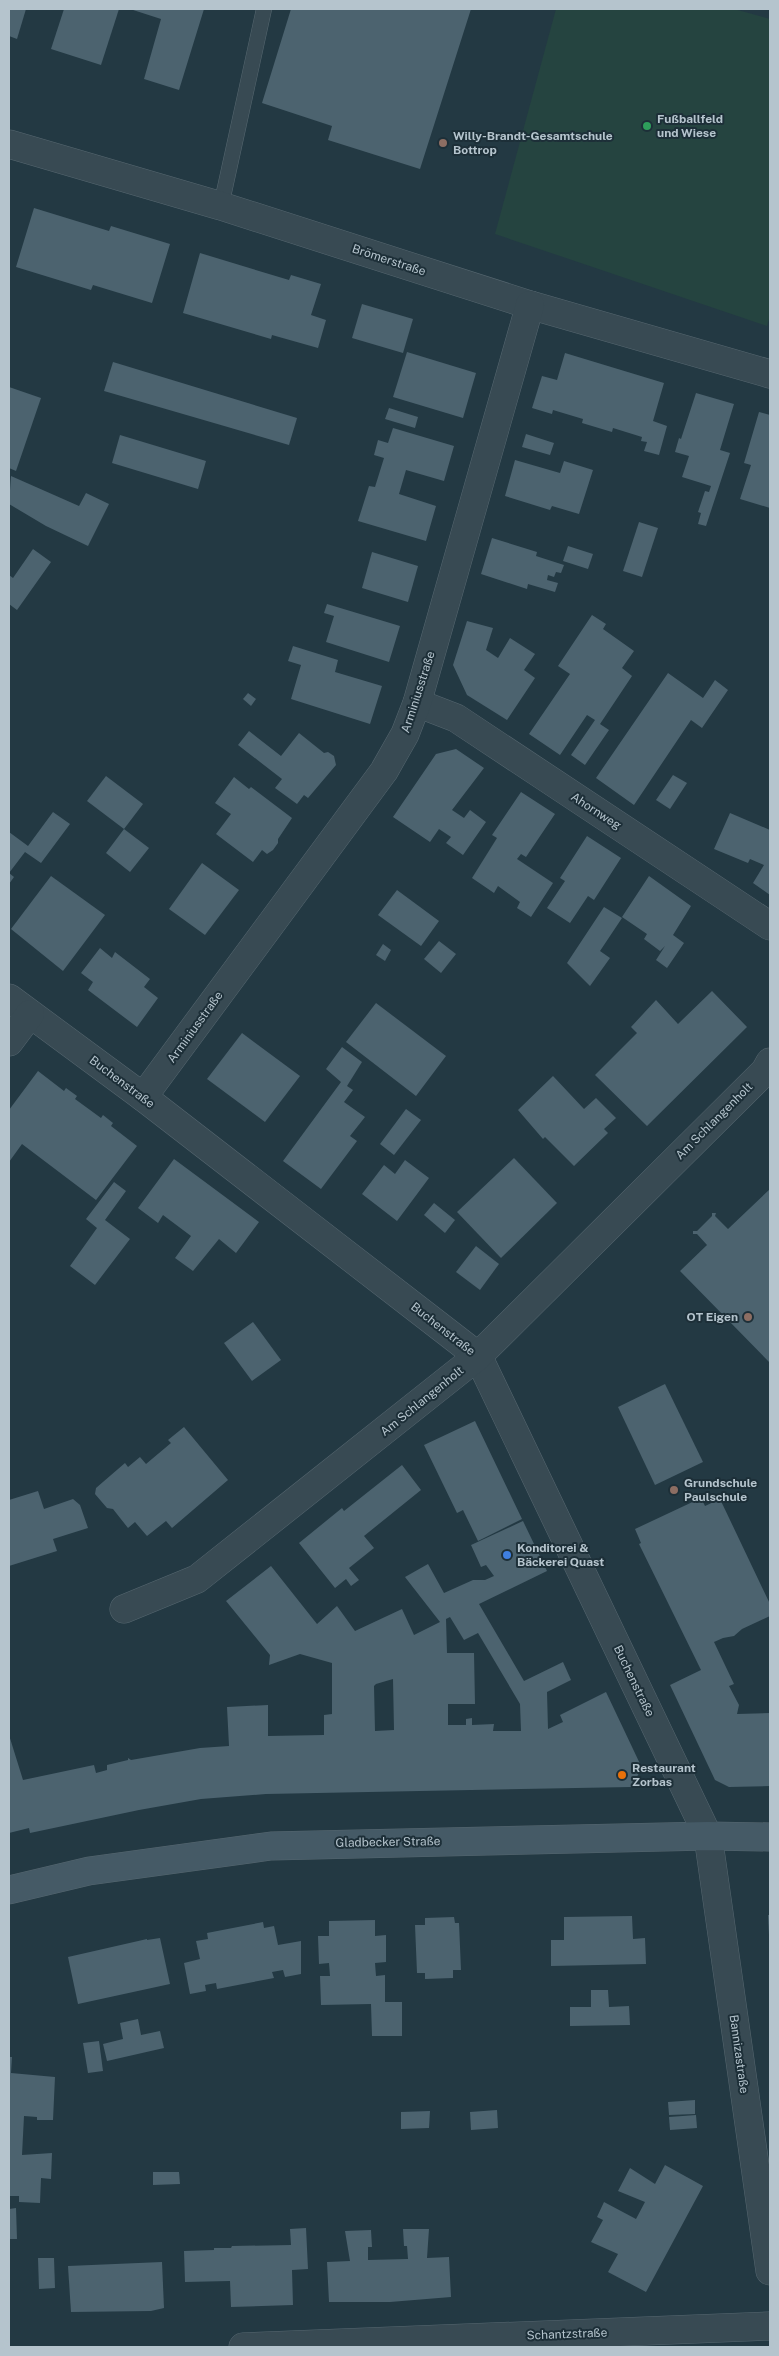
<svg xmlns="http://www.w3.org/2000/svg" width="779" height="2356" font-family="'Public Sans',sans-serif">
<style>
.green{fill:#254440}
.building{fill:#4c636f;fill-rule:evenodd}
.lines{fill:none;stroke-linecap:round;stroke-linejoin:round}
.lane-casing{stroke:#566770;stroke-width:16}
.street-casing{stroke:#566770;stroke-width:29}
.secondary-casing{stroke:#566770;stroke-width:29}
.lane{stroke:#384a53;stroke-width:15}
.street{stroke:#384a53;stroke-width:28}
.secondary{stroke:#455a66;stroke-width:28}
.leisure-dot{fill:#2e9e5b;stroke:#1d2f38;stroke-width:2}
.education-dot{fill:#8d6e63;stroke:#1d2f38;stroke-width:2}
.shop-dot{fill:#3f7fe0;stroke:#1d2f38;stroke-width:2}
.food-dot{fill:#e8710a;stroke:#1d2f38;stroke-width:2}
.labels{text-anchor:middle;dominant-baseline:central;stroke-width:4;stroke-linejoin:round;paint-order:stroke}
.poi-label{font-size:12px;font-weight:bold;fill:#b5c4cd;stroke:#1d2f38;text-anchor:start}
.street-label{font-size:12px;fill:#b5c4cd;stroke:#1d2f38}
</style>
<rect width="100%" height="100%" fill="#233943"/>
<!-- green -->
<path class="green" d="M556,9H734L770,19V316L767,326L495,234Z"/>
<!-- building -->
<g class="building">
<path d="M9,9H26L17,39L9,36Z"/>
<path d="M64,9H119L101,65L51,49Z"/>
<path d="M130,9H204L179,90L144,79L161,19Z"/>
<path d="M291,9H471L420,169L328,140L332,126L262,103Z"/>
<path d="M34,208L109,231L111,226L170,244L152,303L93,285L91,290L16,267Z"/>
<path d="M200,253L289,280L291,275L321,284L311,315L326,320L318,348L272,335L271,339L183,313Z"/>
<path d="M362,304L413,319L403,353L352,338Z"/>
<path d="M407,352L476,373L463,418L393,397Z"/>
<path d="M565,353L664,383L653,421L667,426L659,455L644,451L647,442L641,441L642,437L613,428L612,432L582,423L583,419L553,410L552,414L532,408L542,376L557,380Z"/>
<path d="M113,362L297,418L289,445L104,391Z"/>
<path d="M9,387L41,398L16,471L9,468Z"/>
<path d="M696,393L734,404L720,450L730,453L706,526L698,524L701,513L698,512L705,491L709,492L711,486L682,477L689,456L675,452L679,438L681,439Z"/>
<path d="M389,408L418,417L415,428L385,419Z"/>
<path d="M759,412L770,415V508L740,499L751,465L744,463Z"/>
<path d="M393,428L454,446L444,481L406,470L399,494L436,506L426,541L358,521L369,486L375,487L384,458L374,455L378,440L388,443Z"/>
<path d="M526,434L554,443L550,455L522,447Z"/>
<path d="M120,435L206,461L198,489L112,463Z"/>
<path d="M515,460L560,473L564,461L593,470L579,514L552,506L550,510L505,496Z"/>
<path d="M11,476L79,506L86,493L109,504L88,546L46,526L9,504Z"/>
<path d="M639,522L658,528L642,577L623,571Z"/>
<path d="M492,538L537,552L536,556L564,565L561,573L556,572L554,577L548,575L547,580L558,583L555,592L528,584L527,589L481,574Z"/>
<path d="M568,546L593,554L588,569L563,561Z"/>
<path d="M33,549L51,562L17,610L9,604V575L13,578Z"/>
<path d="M372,552L418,566L408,602L362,588Z"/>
<path d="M327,604L400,626L389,662L326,642L334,616L324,613Z"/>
<path d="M592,615L606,624L603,629L634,651L622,668L632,676L600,724L609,730L585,765L571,755L595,720L587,715L560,755L529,734L570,674L558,666Z"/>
<path d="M467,621L493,628L486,650L498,658L510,638L535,654L524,670L535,678L507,720L467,695L453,665Z"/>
<path d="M293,646L338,660L335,672L382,686L370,724L291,699L301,665L288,661Z"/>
<path d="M668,673L703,698L715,680L728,690L702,728L691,720L634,805L596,778Z"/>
<path d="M248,693L256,699L251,706L243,699Z"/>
<path d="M249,731L281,756L299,733L324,753L328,752L334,756L336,765L308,798L304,795L297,804L275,788L282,779L238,745Z"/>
<path d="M456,749L484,768L452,810L464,818L470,810L486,822L463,855L446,843L451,837L439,829L430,842L393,817L436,754Z"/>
<path d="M673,775L687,783L670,809L656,800Z"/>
<path d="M106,776L143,804L124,829L87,801Z"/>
<path d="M234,777L249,789L251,787L292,818L278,839V843L273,850L267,854L262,850L253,862L216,834L231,814L215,803Z"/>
<path d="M521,792L555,814L526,857L521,854L517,859L553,883L531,917L517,908L520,902L498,886L494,893L472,878L497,838L492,835Z"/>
<path d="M53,812L70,824L41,863L25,852L9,873L14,877L9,884V832L28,846Z"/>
<path d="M730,813L770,830V895L753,883L764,865L750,859L748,863L714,849Z"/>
<path d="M124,829L149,848L130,872L106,853Z"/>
<path d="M587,836L621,858L594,900L588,896L570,923L547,908L565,881L560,878Z"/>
<path d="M202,863L239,890L205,935L169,909Z"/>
<path d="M51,876L105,915L63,971L11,929Z"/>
<path d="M649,876L691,906L673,935L684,943L667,968L656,960L665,946L660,951L644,939L647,934L622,917Z"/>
<path d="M397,890L439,921L421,946L378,915Z"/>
<path d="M604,907L622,918L600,951L610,958L590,986L567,963Z"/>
<path d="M439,941L456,954L441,973L424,959Z"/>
<path d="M383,944L391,950L385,961L376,955Z"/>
<path d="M100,948L112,958L115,952L150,979L144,987L158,998L137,1027L88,990L93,982L81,973Z"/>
<path d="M712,991L747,1027L647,1126L595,1075L637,1033L631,1027L656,1000L678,1024Z"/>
<path d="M376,1003L446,1056L416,1096L346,1042Z"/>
<path d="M242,1033L300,1076L265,1122L207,1079Z"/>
<path d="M342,1047L362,1062L347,1086L353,1090L344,1102L365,1117L350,1136L357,1141L321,1189L283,1161L341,1082L326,1069Z"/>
<path d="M38,1071L64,1091L66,1088L77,1096L75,1099L101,1118L103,1115L113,1123L111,1126L137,1146L96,1200L22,1144L9,1162V1110Z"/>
<path d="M553,1076L584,1109L596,1098L616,1118L604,1129L608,1133L574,1166L545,1137L543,1139L518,1110Z"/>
<path d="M406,1109L421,1120L394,1155L380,1144Z"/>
<path d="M514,1158L557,1203L501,1258L457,1212Z"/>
<path d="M174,1159L259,1222L236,1253L219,1239L193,1271L175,1258L191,1236L163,1215L158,1223L138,1208Z"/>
<path d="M405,1160L429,1178L397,1221L362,1194L384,1165L395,1174Z"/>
<path d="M114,1182L126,1191L105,1220L130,1239L95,1285L70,1266L97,1228L86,1219Z"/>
<path d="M770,1189V1363L680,1271L707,1245L697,1234H693V1231H697L712,1216V1213H716L715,1216L728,1229Z"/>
<path d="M434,1203L455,1220L445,1233L424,1215Z"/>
<path d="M476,1246L499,1264L480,1290L456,1272Z"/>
<path d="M253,1322L281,1360L252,1381L224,1343Z"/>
<path d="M665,1384L703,1462L655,1485L618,1407Z"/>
<path d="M475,1421L522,1519L478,1541L463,1510L457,1513L424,1445Z"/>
<path d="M184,1427L228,1480L172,1528L166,1521L147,1536L135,1522L128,1528L113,1509L107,1508L95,1494L96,1488L125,1463L128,1467L140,1457L146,1464L171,1443L168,1440Z"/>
<path d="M402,1465L421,1490L364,1536L374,1548L349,1568L359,1580L351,1586L346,1579L335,1588L299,1543L342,1508L344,1511Z"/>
<path d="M38,1491L44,1509L73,1499L80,1505L88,1528L53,1539L57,1551L9,1566V1500Z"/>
<path d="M701,1498L705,1506L720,1499L770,1604V1616L742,1629L734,1636L723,1638L714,1642L734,1684L729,1686L739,1705L737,1714L770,1713V1786L729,1787L715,1780L670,1685L701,1670L639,1544L641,1543L635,1529Z"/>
<path d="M523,1521L547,1571L479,1604L524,1681L563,1662L571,1680L547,1692L548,1729L563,1722L560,1715L606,1692L642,1768L631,1787L266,1794L201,1799L139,1810L30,1833L29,1828L9,1833V1735L23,1780L94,1765L96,1773L107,1770V1765L128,1760V1758L131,1760L200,1748L229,1746L227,1707L268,1705V1736L324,1735V1715L332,1714V1663L300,1654L269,1665L270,1655L226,1601L271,1566L317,1624L337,1606L355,1631L402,1609L414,1635L440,1622L405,1577L428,1564L444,1593L473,1580H485L494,1576L486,1565L481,1567L471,1545ZM450,1617L464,1640L478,1633L520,1704L521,1731H493L494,1724L472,1725V1718L466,1719V1725H448V1704H475L474,1653H447L446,1619ZM393,1679L394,1730L375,1731L374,1686L376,1684Z"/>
<path d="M768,1915H770V1935H769Z"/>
<path d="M632,1916L633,1939L645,1938L646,1964L551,1966V1940H564V1917Z"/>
<path d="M454,1917L455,1923H459L461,1970H453V1978L425,1979V1973H417L415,1925H425V1918Z"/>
<path d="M375,1920V1936L386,1935V1962L375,1963L376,1976L385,1975V2002H402V2036H372L371,2004L321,2005L320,1976H330L329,1963L319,1964L318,1936H329V1921Z"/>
<path d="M263,1922L264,1928L274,1926L278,1945L301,1941V1974L285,1977L283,1970L272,1972L274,1978L217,1989L216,1983L205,1985L206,1991L190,1994L184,1963L200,1959L196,1941L208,1939L207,1933Z"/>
<path d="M160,1938L170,1984L78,2004L68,1957L147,1939V1940Z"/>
<path d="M591,1990H608L609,2007L629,2006L630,2025L570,2026V2007H591Z"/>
<path d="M138,2019L141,2035L160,2031L164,2048L107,2061L103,2044L123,2039L120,2023Z"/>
<path d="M99,2041L103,2071L88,2073L83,2043Z"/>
<path d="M9,2057H12L11,2073L55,2077L53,2120H37V2117L24,2116L22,2155L52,2153L51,2179L41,2178L40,2203L19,2202V2196H9Z"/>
<path d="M695,2100V2114L669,2115L668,2102Z"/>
<path d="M497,2110L498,2128L471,2130L470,2112Z"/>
<path d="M430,2111L429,2128L401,2129V2112Z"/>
<path d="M696,2115L697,2128L670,2130L669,2117Z"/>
<path d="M665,2165L703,2186L646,2292L608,2272L618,2254L591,2242L603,2220L597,2217L604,2202L636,2219L645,2202L618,2191L630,2168L655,2184Z"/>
<path d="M153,2172H179L180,2184L153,2185Z"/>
<path d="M16,2208L17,2239H9V2209Z"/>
<path d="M306,2228L308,2269L292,2270L293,2305L231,2307L230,2281L185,2282L184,2251L214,2250V2248H231L232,2246L291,2245L290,2229Z"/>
<path d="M403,2229H429L427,2258L449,2257L451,2297L390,2302H329L327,2262L350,2261L345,2231L371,2230L372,2247H368V2260L408,2259L407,2246H404Z"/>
<path d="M38,2258H54L55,2288L39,2289Z"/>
<path d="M162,2262L164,2308L151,2311L71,2312L68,2266Z"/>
</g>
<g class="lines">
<defs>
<path id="lane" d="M221,206L264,9"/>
<g id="street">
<path d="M9,144L221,206L530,305L770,374"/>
<path d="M417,703L456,718L770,926"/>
<path d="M9,998L143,1097L478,1356L708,1836L770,2271"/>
<path d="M9,1042L30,1014"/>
<path d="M143,1097L384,771L405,734L417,703L530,305"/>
<path d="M124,1609L197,1579L478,1356L765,1071L770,1062"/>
<path d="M243,2347L770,2326"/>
</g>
<path id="secondary" d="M9,1890L89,1871L271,1846L708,1836L770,1837"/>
</defs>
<!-- lane casing -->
<use href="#lane" class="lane-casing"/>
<!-- street casing -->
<use href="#street" class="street-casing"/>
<!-- secondary casing -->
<use href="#secondary" class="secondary-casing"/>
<!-- lane -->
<use href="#lane" class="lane"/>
<!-- street -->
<use href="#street" class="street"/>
<!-- secondary -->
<use href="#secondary" class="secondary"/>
</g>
<!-- markers -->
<circle class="leisure-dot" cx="647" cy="126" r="5"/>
<g class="education-dot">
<circle cx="443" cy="143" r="5"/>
<circle cx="748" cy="1317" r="5"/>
<circle cx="674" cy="1490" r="5"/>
</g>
<circle class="shop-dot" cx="507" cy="1555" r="5"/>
<circle class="food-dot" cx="622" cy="1775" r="5"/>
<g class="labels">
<!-- poi labels -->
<g class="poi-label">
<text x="657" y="119">Fußballfeld<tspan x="657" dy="14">und Wiese</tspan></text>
<text x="453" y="136">Willy-Brandt-Gesamtschule<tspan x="453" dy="14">Bottrop</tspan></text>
<text x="738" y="1317" text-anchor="end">OT Eigen</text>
<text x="684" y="1483">Grundschule<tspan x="684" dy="14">Paulschule</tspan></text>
<text x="517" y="1548">Konditorei &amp;<tspan x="517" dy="14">Bäckerei Quast</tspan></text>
<text x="632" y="1768">Restaurant<tspan x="632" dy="14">Zorbas</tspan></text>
</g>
<!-- street labels -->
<g class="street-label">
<text transform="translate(389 260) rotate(18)">Brömerstraße</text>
<text transform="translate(418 692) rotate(-72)">Arminiusstraße</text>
<text transform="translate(596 811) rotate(33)">Ahornweg</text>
<text transform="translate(195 1027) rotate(-54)">Arminiusstraße</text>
<text transform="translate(122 1082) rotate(37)">Buchenstraße</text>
<text transform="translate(714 1121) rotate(-45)">Am Schlangenholt</text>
<text transform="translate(443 1329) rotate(38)">Buchenstraße</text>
<text transform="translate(422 1401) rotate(-39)">Am Schlangenholt</text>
<text transform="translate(634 1681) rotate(64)">Buchenstraße</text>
<text transform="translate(388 1842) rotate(-1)">Gladbecker Straße</text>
<text transform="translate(739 2054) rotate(82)">Bannizastraße</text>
<text transform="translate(567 2334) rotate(-2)">Schantzstraße</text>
</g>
</g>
<!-- border -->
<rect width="779" height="2356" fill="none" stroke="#b5c4cd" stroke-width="20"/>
</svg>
